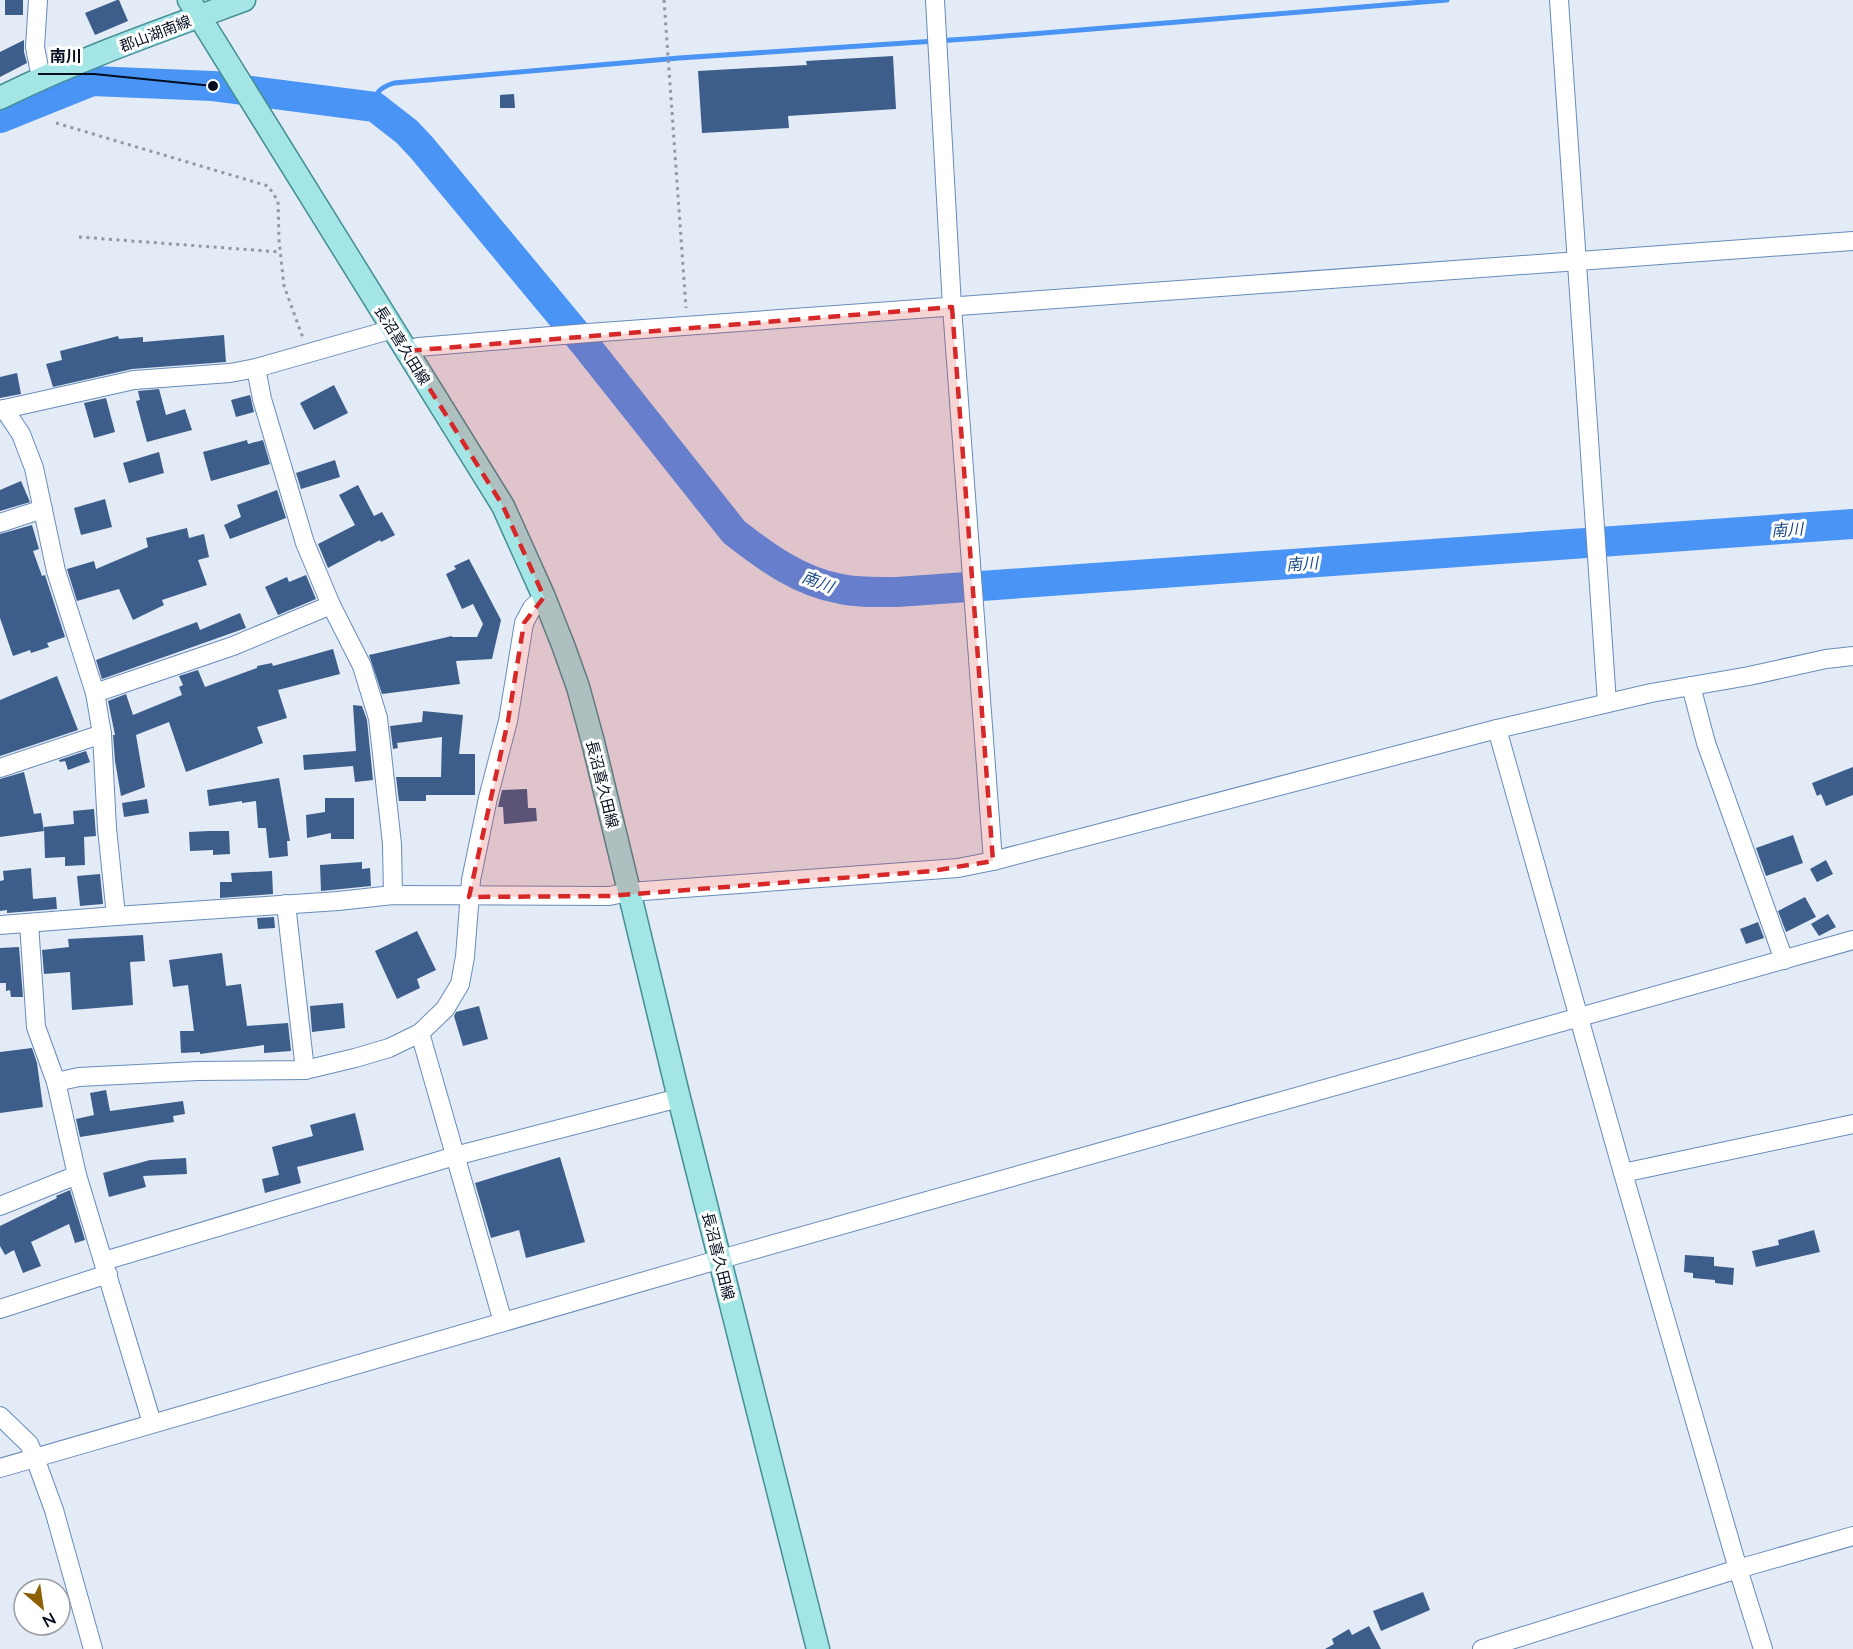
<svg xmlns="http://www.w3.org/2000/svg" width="1853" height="1649" font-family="Lato,'Noto Sans JP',sans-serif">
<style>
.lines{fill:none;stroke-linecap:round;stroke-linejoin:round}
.stream{stroke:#4a94f5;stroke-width:5}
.river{stroke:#4a94f5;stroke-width:30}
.building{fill:#3d5e8a}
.minor-casing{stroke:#688bba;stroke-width:20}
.major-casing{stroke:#448e95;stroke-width:25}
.path{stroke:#9099a6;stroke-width:3;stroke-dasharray:3 4.5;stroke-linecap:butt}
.minor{stroke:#fff;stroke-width:18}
.major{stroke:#a4e5e6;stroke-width:22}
.marked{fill:#d62828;fill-opacity:0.2;stroke:#d62828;stroke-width:4.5;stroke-dasharray:12 8;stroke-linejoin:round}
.labels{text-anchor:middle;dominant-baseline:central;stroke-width:6;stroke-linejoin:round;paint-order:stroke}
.street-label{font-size:15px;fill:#030d1e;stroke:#fff}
.water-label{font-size:16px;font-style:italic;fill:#184987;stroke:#fff}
.leader{fill:none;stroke:#030d1e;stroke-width:2}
.callout-dot{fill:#030d1e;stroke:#fff;stroke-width:2}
.callout-label{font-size:16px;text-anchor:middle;font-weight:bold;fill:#030d1e;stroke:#fff;stroke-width:6;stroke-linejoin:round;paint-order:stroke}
</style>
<rect width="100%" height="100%" fill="#e3ebf6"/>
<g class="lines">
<!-- stream -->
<path class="stream" d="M375,107C375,92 379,88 394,83L679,58L981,38L1447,0"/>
<!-- river -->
<path class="river" d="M0,118L92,81L213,86L375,107L407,132L422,148L584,343L734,532C766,557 800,582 841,589C859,593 879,592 897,592L1853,524"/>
</g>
<!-- building -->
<g class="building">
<rect x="5" y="0" width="18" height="15"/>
<path d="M117,0H119L128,21L95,35L85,13Z"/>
<path d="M24,40V52L27,63L0,77V52Z"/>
<path d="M893,56L896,109L788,116L789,128L702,133L698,71L807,65L806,61Z"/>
<path d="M514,94L515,108H500V95Z"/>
<path d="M224,335L226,362L132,369L53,387L46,364L62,360L60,351L118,336L119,339L143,337V342Z"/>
<path d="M17,373L21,394L0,398V377Z"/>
<path d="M334,385L348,413L314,430L300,403Z"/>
<path d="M159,389L166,415L185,409L192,430L147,442L136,401L140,400L138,391Z"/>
<path d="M250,395L254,412L236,417L231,400Z"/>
<path d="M106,398L115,432L94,438L84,403Z"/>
<path d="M247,440L248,444L263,440L270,464L211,481L203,452Z"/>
<path d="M159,452L164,473L129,483L123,463Z"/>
<path d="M335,460L340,477L301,489L296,473Z"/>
<path d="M21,481L30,502L0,511V490Z"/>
<path d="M358,485L374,516L382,512L395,535L381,542L380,540L328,568L318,544L355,525L339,495Z"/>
<path d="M277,490L286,518L230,539L224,525L241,517L237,505Z"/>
<path d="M105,499L112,527L81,535L74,508Z"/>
<path d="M32,525L39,549L33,551L42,576L45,575L65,637L47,643L49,647L31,653L30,650L13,656L0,618V534Z"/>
<path d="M187,528L189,538L204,534L209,557L198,560L207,585L162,600L164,605L133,620L119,589L77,601L67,569L94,561L96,569L148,547L146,538Z"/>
<path d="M469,559L501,620L492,659L456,661L460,684L382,694L369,655L452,636V637H477L483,624L473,604L462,609L446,574L456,569L454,566Z"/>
<path d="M306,575L316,599L278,615L265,587L287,577L289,582Z"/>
<path d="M240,613L246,628L102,679L96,660L197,622L200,630Z"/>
<path d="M333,649L340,674L278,690L287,718L257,727L263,743L186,772L169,722L136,735L145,787L121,796L115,761L113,735H115L108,701L126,694L133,715L182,695L179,687L183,685L179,676L198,670L205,687L257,668V666L272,663L273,666Z"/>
<path d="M57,676L78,730L0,756V700Z"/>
<path d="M353,705L362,706L367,720L373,780L355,782L353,766L304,770L303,755L356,751Z"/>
<path d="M423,711L463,715L459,754H475V795H426V801H399L396,777H441L442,737L397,743L398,748L393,749L390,726L422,722Z"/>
<path d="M86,751L90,762L68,770L65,761L60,762L59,760Z"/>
<path d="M1853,767V795L1826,806L1821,794L1817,796L1812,783Z"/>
<path d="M24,772L34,814L41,813L44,831L0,837V779Z"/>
<path d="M279,778L290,841H287L288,856L269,858L266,828H258L256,801L242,803V801L209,806L207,790Z"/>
<path d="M527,789L528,808H536L537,821L504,824L503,807H498L502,790Z"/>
<path d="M325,798H354V839H331V833L307,838L306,815L325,812Z"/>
<path d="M147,799L149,813L124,817L122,803Z"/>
<path d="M94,809L96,836L84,837L85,865L65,866V857L45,858L44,827L74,824L73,811Z"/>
<path d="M209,831H229L230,854L213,855V850L190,851L189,832Z"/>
<path d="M1793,835L1803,863L1766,876L1756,848Z"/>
<path d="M1826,860L1833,874L1817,882L1810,869Z"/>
<path d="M362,862V869L370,868L371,886L321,891L320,865Z"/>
<path d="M31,868L33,899L56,897L57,909L7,913V910L0,911V881L4,880L3,871Z"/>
<path d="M272,871L273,894L220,898V882H232L231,873Z"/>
<path d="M100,874L103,904L80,906L77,876Z"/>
<path d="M1805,897L1816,917L1786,932L1778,911Z"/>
<path d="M1828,914L1836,927L1819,936L1811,924Z"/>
<path d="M274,917L275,928L258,929L257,918Z"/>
<path d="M1758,922L1764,938L1746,944L1740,929Z"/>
<path d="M417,931L436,970L417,979L420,988L397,999L375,951Z"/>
<path d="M143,935L145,961L130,962L133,1005L72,1010L70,972L44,974L42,950L69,947L68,939Z"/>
<path d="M19,947L23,997H11L10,990L6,991V983H0V948Z"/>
<path d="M222,953L226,986L241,984L247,1026L288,1023L291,1051L264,1053V1045L200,1054V1052L181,1053L180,1031H194L188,985L173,987L169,960Z"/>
<path d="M343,1003L345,1028L312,1032L310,1006Z"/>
<path d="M479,1006L488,1039L463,1046L454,1016L456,1012Z"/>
<path d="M32,1048L37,1063L43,1107L0,1113V1052Z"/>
<path d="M106,1090L110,1111L183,1101L185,1114L173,1116L174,1122L80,1137L76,1119L94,1115L90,1093Z"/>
<path d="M355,1113L364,1150L297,1167L301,1183L265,1193L262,1179L279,1175L272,1147L313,1136L310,1125Z"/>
<path d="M560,1157L585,1242L526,1258L519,1230L491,1238L475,1183Z"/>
<path d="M186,1158L187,1174L143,1176L146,1187L109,1197L103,1173L150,1160Z"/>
<path d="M70,1190L85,1240L75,1243L69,1224L31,1242L41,1266L23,1273L14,1250L5,1255L0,1246V1226L57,1198L56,1196Z"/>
<path d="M1814,1230L1820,1252L1756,1267L1752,1251L1779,1245L1778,1240Z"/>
<path d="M1685,1255L1714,1257V1266L1734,1268L1733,1285L1715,1283V1280L1693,1278V1273L1684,1272Z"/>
<path d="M1423,1592L1430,1610L1381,1631L1373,1611Z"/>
<path d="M1369,1626L1381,1649H1325L1334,1644L1332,1639L1349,1629L1352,1635Z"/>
</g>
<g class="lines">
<defs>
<g id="minor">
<path d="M38,0L35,47L41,78"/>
<path d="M935,0L952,307L993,861"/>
<path d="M1559,0L1607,703"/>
<path d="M406,351L418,347L588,333L1853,241"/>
<path d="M256,368L262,399L305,543L331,605L362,666L378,718L392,844L393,895"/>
<path d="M4,409L21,434L34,468L56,571L95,693L102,734L107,828L116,916"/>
<path d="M0,410L134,380L230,373L256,368L393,329"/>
<path d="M0,523L43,509"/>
<path d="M1691,686L1706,743L1784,960"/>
<path d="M95,693L233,646L331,605"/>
<path d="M1497,729L1623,1173L1738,1569L1763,1649"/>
<path d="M0,768L102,734"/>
<path d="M286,904L305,1070"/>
<path d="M29,923L36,1027L56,1082L77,1175L152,1423"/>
<path d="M0,925L116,916L338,901L393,895L609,896L629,892L958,868L993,861L1497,729L1651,693L1749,676L1826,659L1853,656"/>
<path d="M420,1033L503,1322"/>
<path d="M56,1082L79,1077L198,1071L305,1070L355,1058L389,1048L420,1033L445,1009L460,984L465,957L471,880L488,798L508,721L524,623L532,608L544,597"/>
<path d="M1623,1173L1853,1124"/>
<path d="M0,1206L77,1175"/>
<path d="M104,1261L455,1156L679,1098"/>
<path d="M0,1309L108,1274"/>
<path d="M0,1416L29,1444L35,1458L54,1510L93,1649"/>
<path d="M0,1468L721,1259L1853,940"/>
<path d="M1482,1649L1738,1569L1853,1536"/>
</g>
<g id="major">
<path d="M189,0L503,506L544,597L563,645L578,687L593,742L679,1098L818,1649"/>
<path d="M0,98C79,59 162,30 244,0"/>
</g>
</defs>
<!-- minor casing -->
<use href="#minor" class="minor-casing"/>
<!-- major casing -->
<use href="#major" class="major-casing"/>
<!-- path -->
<g class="path">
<path d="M664,0L686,308"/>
<path d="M56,123L268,186L278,201L279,240L284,286L303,338"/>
<path d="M79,237L280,252"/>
</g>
<!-- minor -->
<use href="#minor" class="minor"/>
<!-- major -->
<use href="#major" class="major"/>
</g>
<!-- marked area -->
<path class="marked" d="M952,307L993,861L932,871L609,896L469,897L508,721L524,623L544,597L503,506L406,351Z"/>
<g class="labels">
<!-- street labels -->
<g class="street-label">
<text transform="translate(155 33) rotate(-21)">郡山湖南線</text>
<text transform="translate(403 345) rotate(58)">長沼喜久田線</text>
<text transform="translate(603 784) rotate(76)">長沼喜久田線</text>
<text transform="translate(719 1256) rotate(76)">長沼喜久田線</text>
</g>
<!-- water labels -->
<g class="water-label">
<text transform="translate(1787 529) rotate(-4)">南川</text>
<text transform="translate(1302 563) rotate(-4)">南川</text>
<text transform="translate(818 581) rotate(21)">南川</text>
</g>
</g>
<!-- callouts -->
<path class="leader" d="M213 86L94 74H38"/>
<circle class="callout-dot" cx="213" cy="86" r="6"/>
<g class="callout-label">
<text x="66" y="62">南川</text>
</g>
<!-- north arrow -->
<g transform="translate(42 1607) rotate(151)"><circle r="28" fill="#ffffff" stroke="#9a9ea5" stroke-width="1.5"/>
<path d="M0-4.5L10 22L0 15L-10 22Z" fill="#8d6007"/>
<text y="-9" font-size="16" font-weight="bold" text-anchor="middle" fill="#030d1e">N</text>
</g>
</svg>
